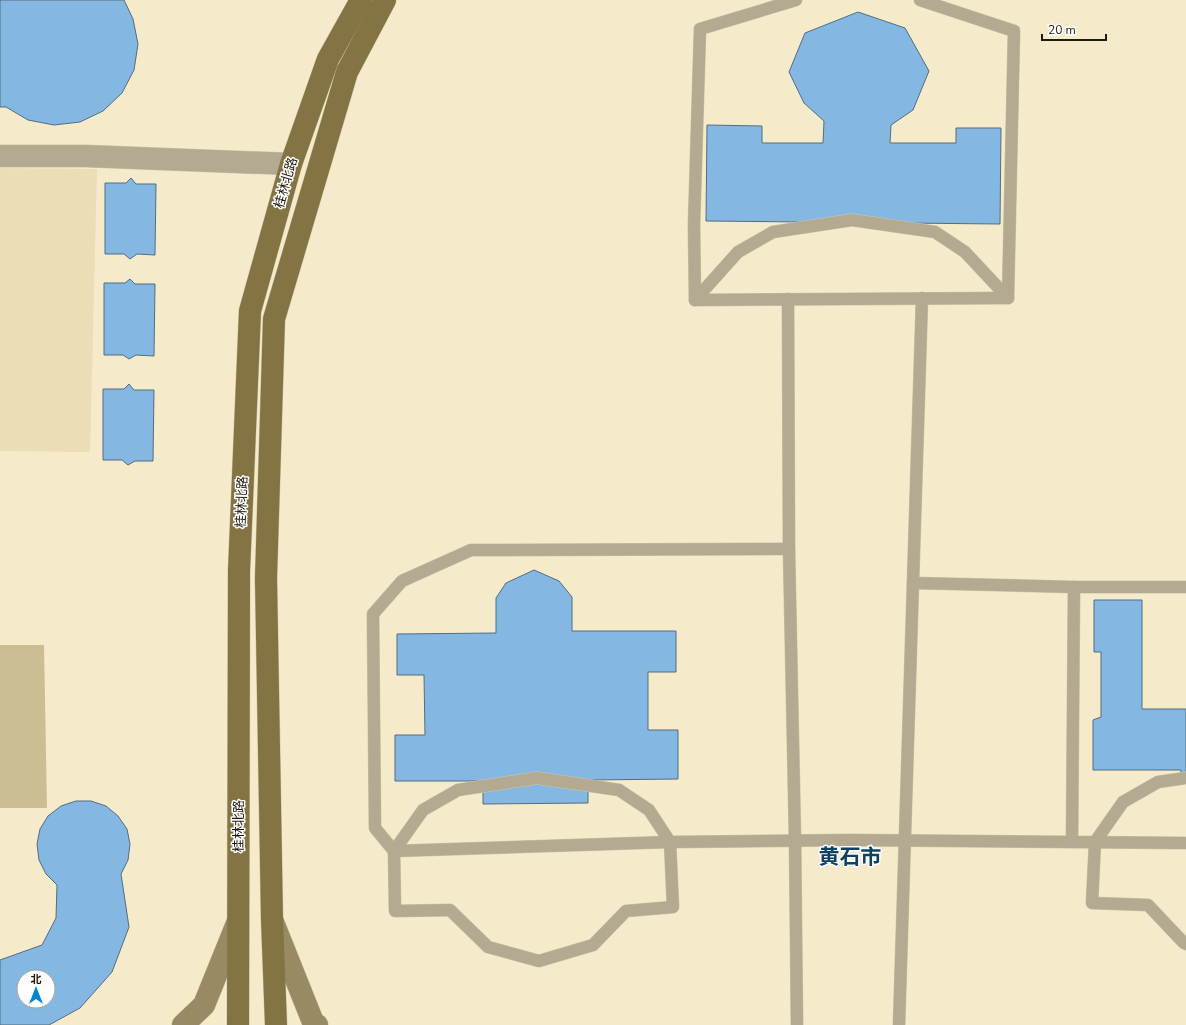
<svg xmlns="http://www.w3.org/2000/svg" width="1186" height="1025" font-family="'Nunito Sans','Noto Sans SC',sans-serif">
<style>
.built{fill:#ebddb6}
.green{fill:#ccbe93}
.building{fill:#84b8e2;stroke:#536d81;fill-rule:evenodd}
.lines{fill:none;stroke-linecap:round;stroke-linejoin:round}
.lane-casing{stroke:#cfc5a8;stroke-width:13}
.street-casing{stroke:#cfc5a8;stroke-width:23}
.secondary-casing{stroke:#cfc5a8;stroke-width:23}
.primary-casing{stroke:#cfc5a8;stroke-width:23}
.lane{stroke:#b3aa91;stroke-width:12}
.street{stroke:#b3aa91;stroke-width:22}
.secondary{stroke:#988b64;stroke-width:22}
.primary{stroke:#847444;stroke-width:22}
.labels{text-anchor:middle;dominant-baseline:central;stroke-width:3;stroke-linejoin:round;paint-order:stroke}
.street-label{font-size:13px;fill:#201b0f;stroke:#fff}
.town-label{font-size:21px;font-weight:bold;fill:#0d4265;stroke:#fff}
</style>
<rect width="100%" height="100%" fill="#f5eac9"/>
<!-- built -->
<path class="built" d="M0,168L97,169L90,452L0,451Z"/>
<!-- green -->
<path class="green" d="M0,645H44L47,808H0Z"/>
<!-- building -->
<g class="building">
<path d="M0,0H124L133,19L138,44L134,70L122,93L103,111L80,122L54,125L28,120L6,107H0Z"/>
<path d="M858,12L905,28L929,71L913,110L891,125L890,143H956V128H1001L1000,224L706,221L707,125L762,126V143H823L824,121L804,103L789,72L805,33Z"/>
<path d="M131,178L136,184H156L155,255L137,254L130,259L124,254H105V183H126Z"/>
<path d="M130,279L135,284H155L154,356L136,355L129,359L123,355H104V283H125Z"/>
<path d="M129,384L134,390H154L153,461H135L128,465L122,460H103V389H124Z"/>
<path d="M534,570L559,581L572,597V631H676V672H648V730H678V779L588,780V803L483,804V781H395V735H425L424,675H397V634L496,633V598L506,583Z"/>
<path d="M1094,600H1142V709H1186V783H1181V770H1093V720L1101,717V652H1094Z"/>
<path d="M76,801H91L106,806L118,816L127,829L130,844L128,860L121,874L129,927L112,972L80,1008L49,1025H0V960L42,945L56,918L57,885L46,874L39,860L37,844L40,829L48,816L61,806ZM24,977H48V1001H24Z"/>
</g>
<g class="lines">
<defs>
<g id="lane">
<path d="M920,0L1014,31L1008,298"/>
<path d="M788,299L789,549"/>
<path d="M695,300L694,225L700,29L796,0"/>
<path d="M695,300L738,252L773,232L852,220L935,232L965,252L1008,298"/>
<path d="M695,300L1008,298"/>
<path d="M913,583L1074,587L1072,842"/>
<path d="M1074,587H1186"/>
<path d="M537,778L619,790L649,810L670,842L673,907L626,911L593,945L539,961L488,947L450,910L395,911L394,851L423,810L458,790Z"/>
<path d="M1186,778L1158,782L1123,802L1095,842L1092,903L1148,905L1184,943L1186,944"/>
<path d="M394,851L375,828L373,614L402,581L471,550L789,549L795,840L797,1025"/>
<path d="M394,851L670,842L850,840L1186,843"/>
<path d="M899,1025L922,298"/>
</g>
<path id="street" d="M0,156H86L291,164"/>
<g id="secondary">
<path d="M273,922L313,1022L317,1025"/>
<path d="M183,1025L204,1005L238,921"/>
</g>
<g id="primary">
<path d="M238,1025L239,571L250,311L291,164L328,59L361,0"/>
<path d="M276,1025L272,919L266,578L274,319L347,72L385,0"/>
</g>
</defs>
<!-- lane casing -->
<use href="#lane" class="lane-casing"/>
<!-- street casing -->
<use href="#street" class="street-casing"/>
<!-- secondary casing -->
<use href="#secondary" class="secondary-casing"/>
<!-- primary casing -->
<use href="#primary" class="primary-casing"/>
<!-- lane -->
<use href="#lane" class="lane"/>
<!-- street -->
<use href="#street" class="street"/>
<!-- secondary -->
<use href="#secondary" class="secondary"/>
<!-- primary -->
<use href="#primary" class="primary"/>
</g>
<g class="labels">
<!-- street labels -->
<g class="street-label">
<text transform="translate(286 183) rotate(-74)">桂林北路</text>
<text transform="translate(242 502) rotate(-88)">桂林北路</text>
<text transform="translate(239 826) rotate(-90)">桂林北路</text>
</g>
<!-- town labels -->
<g class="town-label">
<text x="850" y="857">黄石市</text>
</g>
</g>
<!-- north arrow -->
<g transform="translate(36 989)"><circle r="19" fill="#ffffff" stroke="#a6a49f"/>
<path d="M0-3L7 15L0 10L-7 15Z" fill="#0386cd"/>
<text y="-6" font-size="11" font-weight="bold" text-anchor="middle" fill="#201b0f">北</text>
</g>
<!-- scale -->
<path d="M1042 34v6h64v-6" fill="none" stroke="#201b0f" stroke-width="2"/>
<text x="1048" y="34" font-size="12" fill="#201b0f" stroke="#ffffff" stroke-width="3" paint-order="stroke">20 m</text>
</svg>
